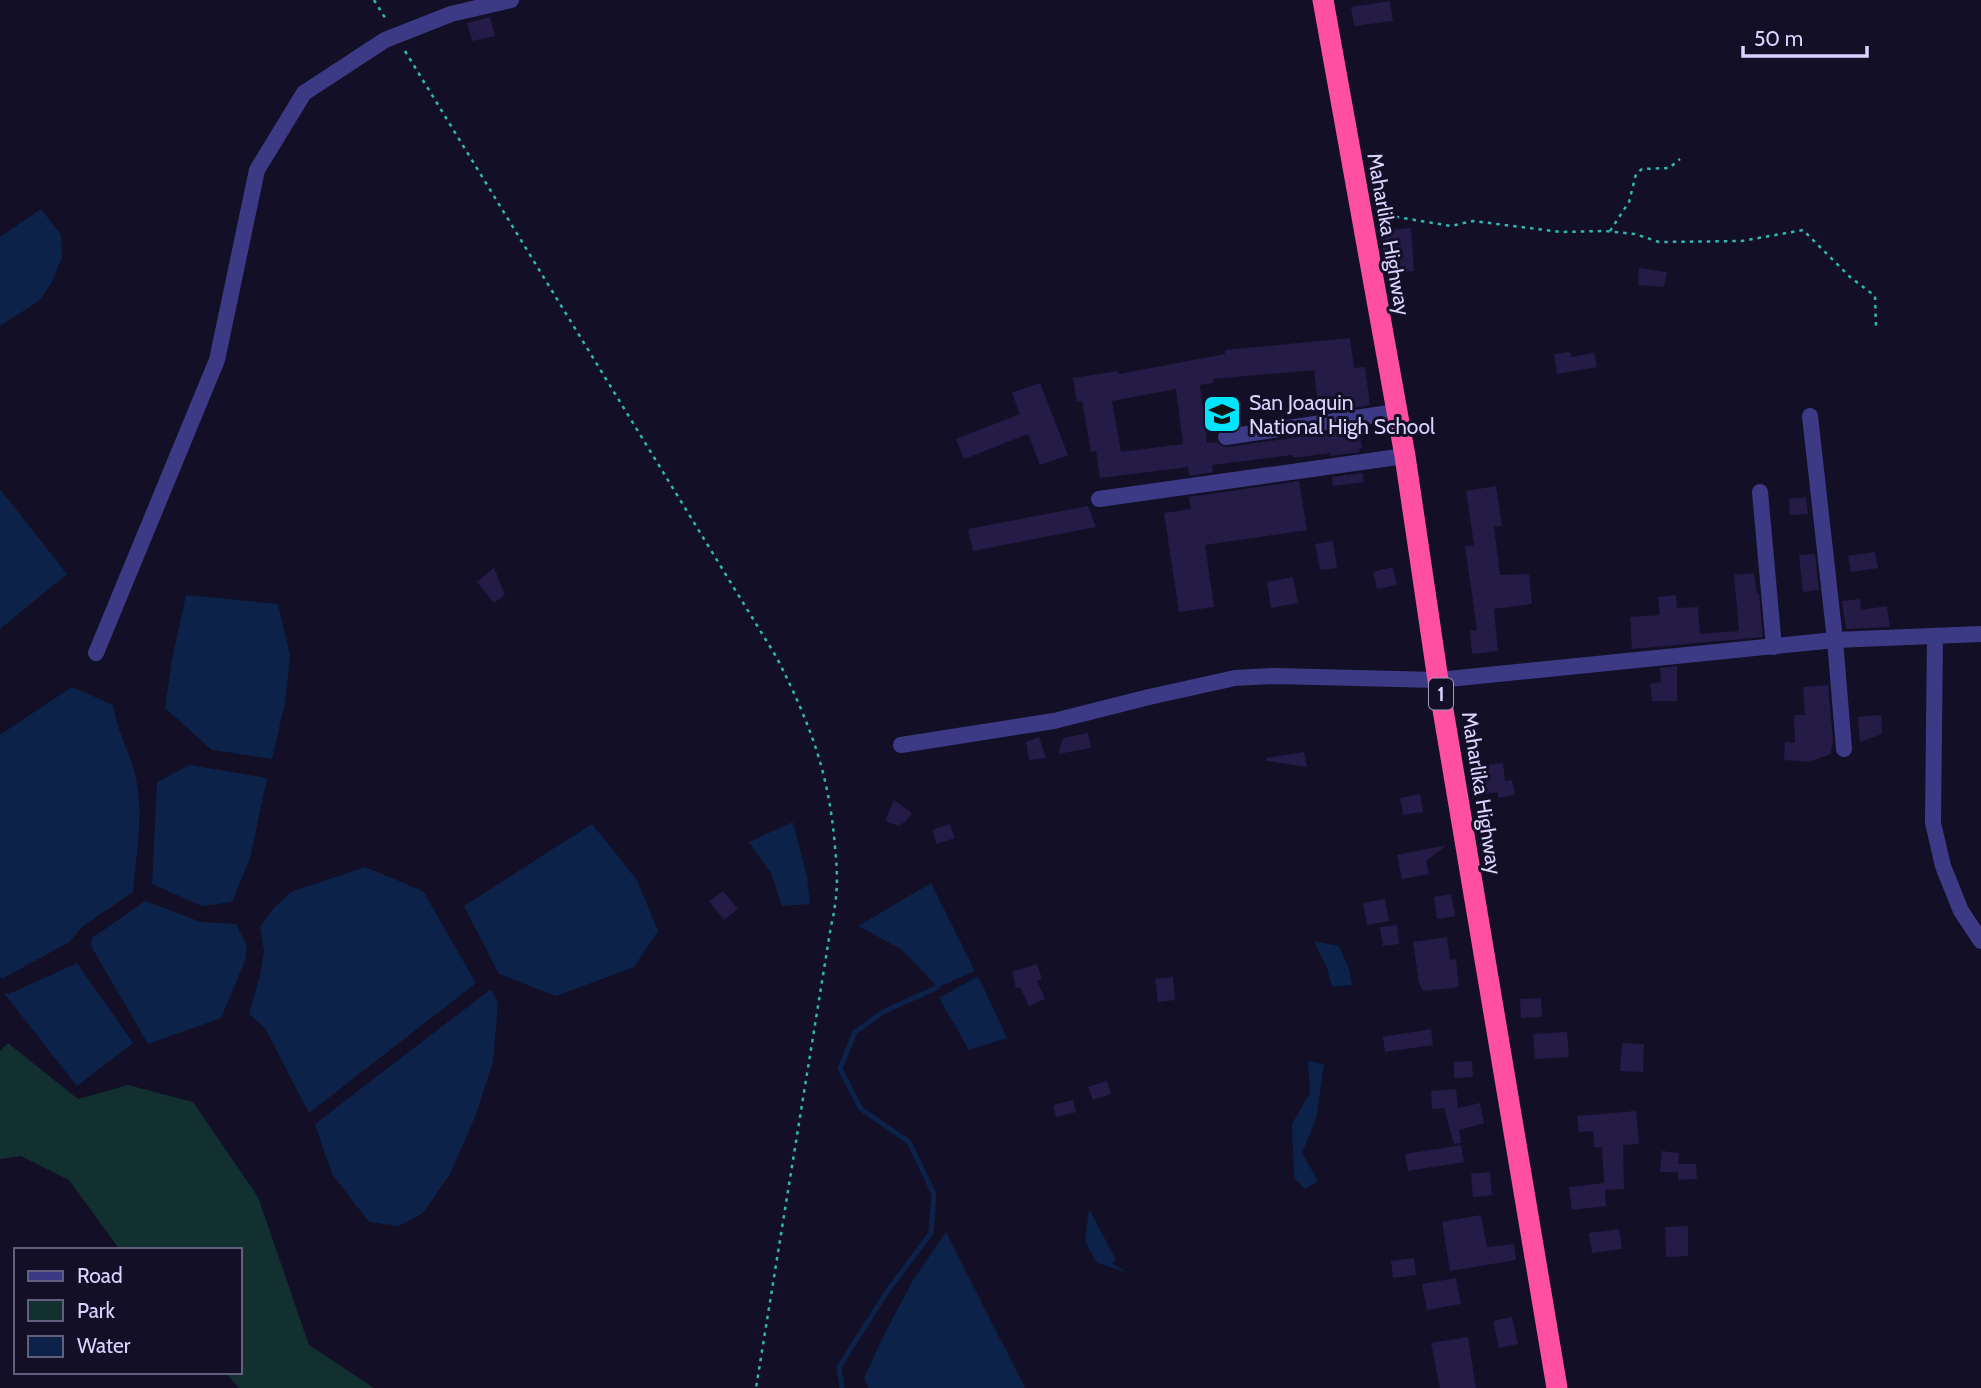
<svg xmlns="http://www.w3.org/2000/svg" width="1981" height="1388" font-family="Cabin,sans-serif">
<style>
.green{fill:#12302f}
.water{fill:#0c2248}
.lines{fill:none;stroke-linecap:round;stroke-linejoin:round}
.stream{stroke:#0c2248;stroke-width:5}
.building{fill:#241b47;fill-rule:evenodd}
.path{stroke:#2fb8b0;stroke-width:2.5;stroke-dasharray:3.5 5;stroke-linecap:butt}
.minor{stroke:#3d3a85;stroke-width:16}
.highway{stroke:#ff4fa3;stroke-width:21}
.labels{text-anchor:middle;dominant-baseline:central;stroke-width:6;stroke-linejoin:round;paint-order:stroke}
.shield{fill:#130f26;stroke:#9e99be;stroke-width:2}
.shield-label{font-size:19px;font-weight:bold;fill:#d9d4ff}
.street-label{font-size:21px;fill:#d9d4ff;stroke:#130f26}
.poi-label{font-size:21px;fill:#d9d4ff;stroke:#130f26;text-anchor:start}
</style>
<rect width="100%" height="100%" fill="#130f26"/>
<!-- green -->
<path class="green" d="M8,1043L78,1099L128,1085L193,1102L258,1197L309,1345L374,1388H239L225,1372H240V1250H120L69,1180L21,1156L0,1159V1051Z"/>
<!-- water -->
<g class="water">
<path d="M41,209L61,235L62,257L52,282L40,300L0,326V237Z"/>
<path d="M0,489L67,574L0,629Z"/>
<path d="M186,595L278,604L290,655L285,703L272,759L212,750L165,708L172,659Z"/>
<path d="M72,687L113,705C117,732 132,756 137,783C143,819 136,856 133,892L83,926L69,942L2,979L0,977V735Z"/>
<path d="M190,765L267,778L250,858L232,902L202,906L152,884L157,782Z"/>
<path d="M793,822L807,877L810,904L782,906L771,873L749,842Z"/>
<path d="M592,824L637,880L658,931L634,967L556,996L499,974L464,906Z"/>
<path d="M365,867L423,891L476,983L309,1113L265,1028L249,1014L260,975L264,951L260,927L274,908L291,892Z"/>
<path d="M931,883L975,971L938,987L901,949L858,926Z"/>
<path d="M145,901L201,922L236,924L247,945L245,961L221,1018L148,1044L91,946L92,938Z"/>
<path d="M1314,941L1339,946L1349,969L1352,985L1332,987L1327,968Z"/>
<path d="M77,963L133,1043L77,1086L4,993L9,994Z"/>
<path d="M978,976L1007,1038L969,1050L939,998Z"/>
<path d="M491,989L498,1003L493,1062L475,1117L450,1174L423,1213L399,1226L369,1222L332,1174L315,1124Z"/>
<path d="M1308,1061L1324,1064L1316,1119L1302,1153L1318,1181L1305,1189L1294,1178L1292,1124L1310,1093Z"/>
<path d="M1089,1209L1116,1260L1112,1264L1129,1273L1097,1263L1085,1241Z"/>
<path d="M946,1232L1025,1388H869L864,1378L884,1335L913,1280Z"/>
</g>
<g class="lines">
<!-- stream -->
<path class="stream" d="M842,1388L839,1367L888,1290L931,1233L934,1194L909,1142L861,1109L840,1069L855,1032L883,1012L938,987"/>
</g>
<!-- building -->
<g class="building">
<path d="M1390,1L1393,21L1354,26L1351,7Z"/>
<path d="M490,17L495,36L472,41L467,23Z"/>
<path d="M1411,228L1414,271L1386,274L1380,231Z"/>
<path d="M1639,268L1667,272L1664,287L1638,285Z"/>
<path d="M1350,338L1354,368L1365,367L1370,405L1319,413L1314,370L1213,379V383L1200,385L1207,443L1217,442L1222,446L1228,447L1359,428L1362,448H1359L1360,452L1330,456V453L1293,458L1292,455L1212,465L1213,472L1189,476L1188,467L1100,478L1096,451L1091,452L1082,401L1077,402L1073,378L1118,371L1119,374L1225,354V350ZM1176,389L1183,444L1121,452L1112,401Z"/>
<path d="M1570,352L1571,357L1594,353L1597,367L1557,374L1554,354Z"/>
<path d="M1040,383L1068,455L1040,465L1028,434L964,459L956,439L1020,414L1012,393Z"/>
<path d="M1362,473L1364,482L1333,486L1332,477Z"/>
<path d="M1299,481L1307,530L1205,545L1214,607L1179,612L1164,513L1191,509L1189,497Z"/>
<path d="M1496,486L1502,526L1494,527L1500,575L1529,574L1532,604L1494,609L1498,651L1472,654L1470,631L1477,630L1465,546L1474,545L1466,491Z"/>
<path d="M1806,497L1808,514L1790,515L1789,499Z"/>
<path d="M1088,506L1096,527L973,551L968,529Z"/>
<path d="M1333,541L1337,568L1320,570L1315,544Z"/>
<path d="M1875,552L1878,568L1851,572L1848,556Z"/>
<path d="M1815,554L1819,590L1803,592L1799,555Z"/>
<path d="M1393,567L1397,585L1377,589L1373,572Z"/>
<path d="M494,568L505,595L494,603L477,582Z"/>
<path d="M1754,573L1757,594H1759L1763,637L1632,649L1630,617L1660,615L1658,597L1676,595L1677,608L1698,607L1700,634L1739,631L1734,575Z"/>
<path d="M1293,577L1298,603L1271,608L1267,582Z"/>
<path d="M1860,599L1861,610L1887,606L1890,627L1846,629L1842,601Z"/>
<path d="M1677,666V701H1652L1650,684L1661,682L1660,668Z"/>
<path d="M1828,685L1833,740L1831,754L1809,762L1784,760L1785,742L1795,743L1794,715H1805L1803,687Z"/>
<path d="M1881,715L1882,734L1860,742L1858,717Z"/>
<path d="M1088,733L1091,748L1058,754L1063,738Z"/>
<path d="M1039,737L1046,758L1029,760L1026,742Z"/>
<path d="M1304,752L1307,767L1266,761V758Z"/>
<path d="M1503,763L1505,781L1512,780L1515,795L1498,798V792L1483,794L1480,766Z"/>
<path d="M1420,794L1423,812L1403,815L1400,798Z"/>
<path d="M894,800L912,813L906,821L899,826L885,821Z"/>
<path d="M950,824L955,838L937,844L932,830Z"/>
<path d="M1447,845L1426,861L1429,874L1402,879L1397,855Z"/>
<path d="M723,891L738,909L724,920L709,901Z"/>
<path d="M1451,894L1455,916L1437,919L1434,897Z"/>
<path d="M1385,899L1389,921L1367,925L1363,903Z"/>
<path d="M1397,925L1399,944L1383,946L1380,927Z"/>
<path d="M1447,937L1450,960L1456,959L1459,987L1423,991L1419,983L1413,942Z"/>
<path d="M1037,964L1042,979L1037,981L1045,999L1029,1006L1020,987L1016,988L1012,972Z"/>
<path d="M1173,977L1175,1000L1158,1002L1155,979Z"/>
<path d="M1541,998L1542,1017L1521,1018L1520,999Z"/>
<path d="M1431,1029L1433,1045L1385,1052L1383,1037Z"/>
<path d="M1567,1032L1569,1057L1535,1059L1533,1034Z"/>
<path d="M1622,1043L1644,1044L1643,1072L1620,1071Z"/>
<path d="M1472,1061L1473,1077L1454,1078V1062Z"/>
<path d="M1107,1081L1111,1094L1093,1100L1088,1087Z"/>
<path d="M1456,1089L1458,1108L1480,1103L1484,1123L1459,1130L1461,1143L1454,1144L1444,1108L1432,1109L1431,1091Z"/>
<path d="M1073,1100L1076,1112L1056,1117L1053,1105Z"/>
<path d="M1636,1111L1639,1144L1623,1145L1624,1189L1605,1190L1606,1206L1572,1210L1569,1187L1604,1183L1602,1147H1594L1593,1131L1579,1132L1577,1116Z"/>
<path d="M1461,1145L1464,1162L1408,1171L1405,1154Z"/>
<path d="M1662,1151L1679,1153L1678,1164H1696L1697,1179L1678,1180V1172H1660Z"/>
<path d="M1490,1172L1492,1195L1473,1197L1471,1174Z"/>
<path d="M1481,1215L1487,1247L1514,1244L1516,1260L1450,1271L1442,1222Z"/>
<path d="M1688,1226V1256L1666,1257L1665,1227Z"/>
<path d="M1619,1229L1622,1249L1592,1253L1589,1233Z"/>
<path d="M1414,1258L1416,1275L1393,1278L1391,1261Z"/>
<path d="M1456,1278L1461,1304L1427,1310L1422,1284Z"/>
<path d="M1512,1317L1518,1344L1499,1348L1493,1321Z"/>
<path d="M1468,1337L1476,1388H1440L1431,1343Z"/>
</g>
<g class="lines">
<!-- path -->
<g class="path">
<path d="M374,0L387,21"/>
<path d="M405,51L777,658C810,724 829,772 835,847C838,876 838,897 831,926L756,1388"/>
<path d="M1379,214L1451,226L1473,221L1561,232L1605,231L1635,234L1659,242L1742,241L1803,230L1850,277L1875,296L1876,327"/>
<path d="M1610,231L1629,202L1636,174L1642,169L1669,168L1680,159"/>
</g>
<!-- minor -->
<g class="minor">
<path d="M1810,416L1835,640L1844,749"/>
<path d="M1226,437L1396,412"/>
<path d="M1760,492L1774,647"/>
<path d="M1099,499L1405,456"/>
<path d="M1935,636L1933,823L1943,866L1961,911L1981,941"/>
<path d="M96,653L217,360L257,170L304,93L385,40L451,14L511,0"/>
<path d="M901,745L1054,721L1149,697L1235,678L1274,676L1438,680L1835,640L1981,634"/>
</g>
<!-- highway -->
<path class="highway" d="M1323,0L1405,456L1438,680L1557,1388"/>
</g>
<!-- icons -->
<defs>
<symbol id="school-square" viewBox="-11 -11 22 22"><rect x="-9" y="-9" width="18" height="18" rx="4" fill="#00e5ff" stroke="#130f26"/><path d="M0-5L7-2L0 1L-7-2ZM-4 1L0 2.5L4 1V4Q0 6-4 4Z" fill="#111"/></symbol>
</defs>
<g fill-rule="evenodd">
<use href="#school-square" x="1200" y="392" width="44" height="44"/>
</g>
<g class="labels">
<!-- shield labels -->
<rect class="shield" x="1429" y="678.5" width="24" height="31" rx="5"/>
<g class="shield-label">
<text x="1441" y="694">1</text>
</g>
<!-- street labels -->
<g class="street-label">
<text transform="translate(1389 234) rotate(80)">Maharlika Highway</text>
<text transform="translate(1482 793) rotate(81)">Maharlika Highway</text>
</g>
<!-- poi labels -->
<g class="poi-label">
<text x="1249" y="402">San Joaquin<tspan x="1249" dy="24">National High School</tspan></text>
</g>
</g>
<!-- legend -->
<rect x="14" y="1248" width="228" height="126" fill="#130f26" stroke="#625e7d" stroke-width="2"/>
<rect x="28" y="1271" width="35" height="10" fill="#3d3a85" stroke="#625e7d" stroke-width="2"/>
<text x="77" y="1283" font-size="21" fill="#d9d4ff">Road</text>
<rect x="28" y="1300" width="35" height="21" fill="#12302f" stroke="#625e7d" stroke-width="2"/>
<text x="77" y="1318" font-size="21" fill="#d9d4ff">Park</text>
<rect x="28" y="1336" width="35" height="21" fill="#0c2248" stroke="#625e7d" stroke-width="2"/>
<text x="77" y="1353" font-size="21" fill="#d9d4ff">Water</text>
<!-- scale -->
<path d="M1743 46v10h124v-10" fill="none" stroke="#d9d4ff" stroke-width="3.5"/>
<text x="1754" y="46" font-size="21" fill="#d9d4ff" stroke="#130f26" stroke-width="5" paint-order="stroke">50 m</text>
</svg>
